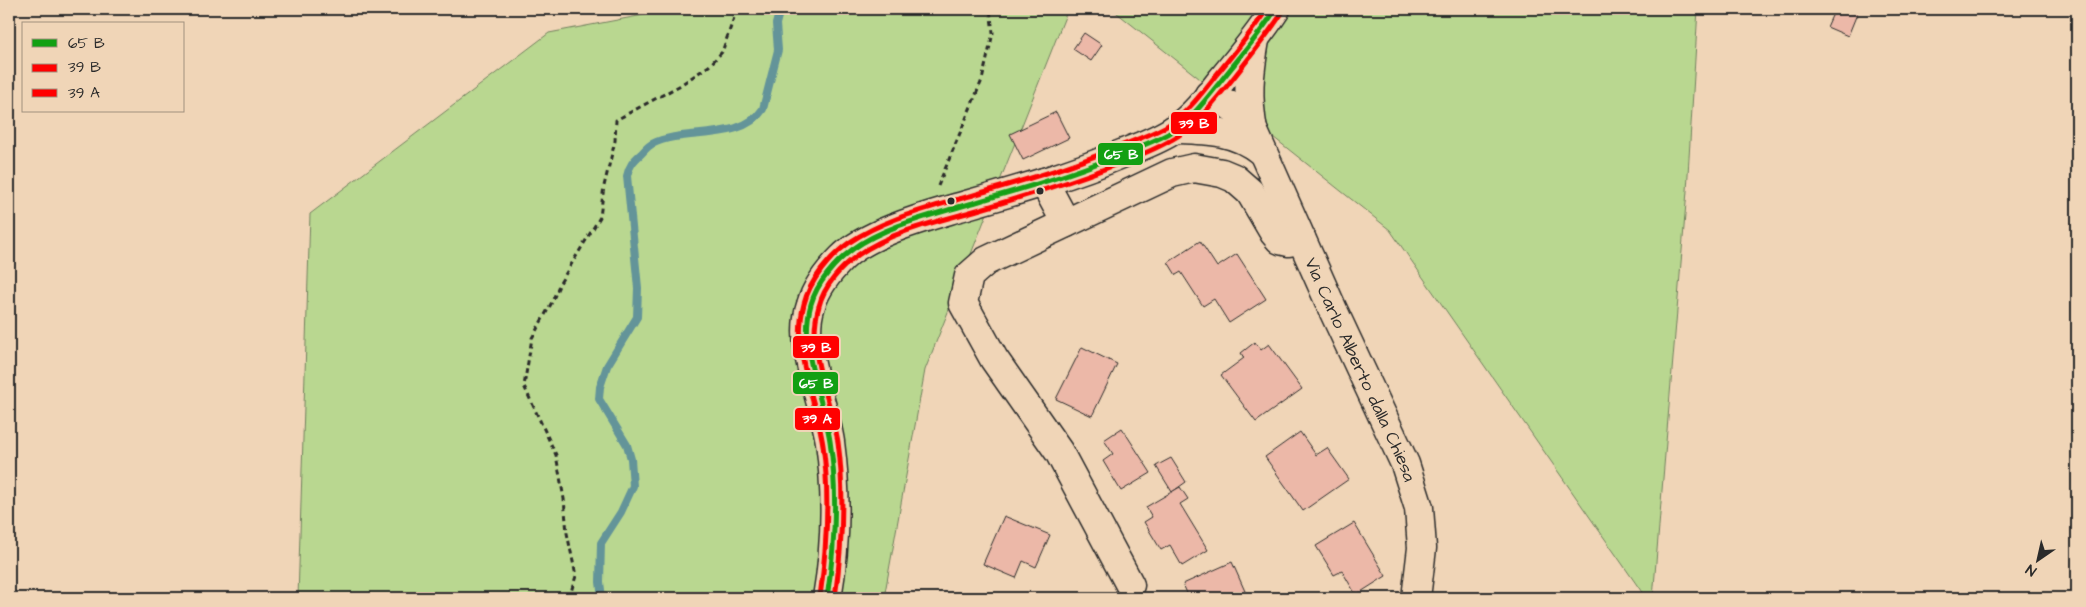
<svg xmlns="http://www.w3.org/2000/svg" width="2086" height="607" font-family="'Architects Daughter',sans-serif">
<style>
.green{fill:#b9d790;stroke:#72815e}
.lines{fill:none;stroke-linecap:round;stroke-linejoin:round}
.stream{stroke:#639499;stroke-width:8}
.building{fill:#ecb8a8;stroke:#2b2b2b}
.minor-casing{stroke:#2b2b2b;stroke-width:31}
.major-casing{stroke:#2b2b2b;stroke-width:31}
.path{stroke:#2b2b2b;stroke-width:3;stroke-dasharray:5 4;stroke-linecap:butt}
.minor{stroke:#f0d5b7;stroke-width:28}
.major{stroke:#f0d5b7;stroke-width:28}
.bus-1-casing{stroke:#f0d5b7;stroke-width:9}
.bus-2-casing{stroke:#f0d5b7;stroke-width:9}
.bus-3-casing{stroke:#f0d5b7;stroke-width:9}
.bus-1{stroke:#13a013;stroke-width:5}
.bus-2{stroke:#f00;stroke-width:5}
.bus-3{stroke:#f00;stroke-width:5}
.bus-dot{fill:#2b2b2b;stroke:#f0d5b7;stroke-width:2}
.labels{text-anchor:middle;dominant-baseline:central;stroke-width:4;stroke-linejoin:round;paint-order:stroke}
.street-label{font-size:18px;fill:#2b2b2b;stroke:#f0d5b7}
.line-badge{stroke:#f0d5b7;stroke-width:2}
.badge-label{font-size:14px;text-anchor:middle;font-weight:bold;fill:#fff}
</style>
<rect width="100%" height="100%" fill="#f0d5b7"/>
<filter id="ink" filterUnits="userSpaceOnUse"><feTurbulence type="fractalNoise" baseFrequency=".02" numOctaves="2"/><feDisplacementMap in="SourceGraphic" scale="10" xChannelSelector="R" yChannelSelector="G"/><feConvolveMatrix kernelMatrix="1 2 1 2 8 2 1 2 1" color-interpolation-filters="sRGB"/></filter>
<g filter="url(#ink)">
<!-- green -->
<g class="green">
<path d="M675,9H1068L925,370L884,598H298L310,214L549,33Z"/>
<path d="M1112,9H1698L1687,191L1653,598H1646L1390,230Z"/>
</g>
<g class="lines">
<!-- stream -->
<path class="stream" d="M602,598L600,582L601,543L621,512L633,486L631,459L627,445L599,399L600,387L607,366L637,317L638,288L627,176C629,166 633,161 641,154C644,151 648,146 652,144C684,127 741,143 763,109L778,50L776,24L780,9"/>
</g>
<!-- building -->
<g class="building">
<path d="M1835,9H1859L1848,36L1827,27Z"/>
<path d="M1084,33L1102,45L1091,61L1073,49Z"/>
<path d="M1056,112L1069,138L1023,160L1010,134Z"/>
<path d="M1200,241L1217,267L1237,254L1266,299L1229,323L1214,299L1203,306L1181,272L1176,275L1168,262Z"/>
<path d="M1255,342L1261,350L1269,344L1302,389L1256,422L1221,375L1244,358L1241,353Z"/>
<path d="M1082,347L1117,364L1092,416L1056,399Z"/>
<path d="M1122,428L1151,473L1121,491L1103,461L1113,454L1104,440Z"/>
<path d="M1300,432L1316,455L1327,448L1349,479L1303,511L1265,457Z"/>
<path d="M1171,458L1186,482L1172,492L1156,466Z"/>
<path d="M1180,487L1188,499L1180,504L1208,550L1182,566L1170,545L1161,550L1144,522L1152,517L1146,507Z"/>
<path d="M1004,516L1050,535L1036,567L1023,561L1016,578L983,564Z"/>
<path d="M1354,523L1386,576L1356,595L1342,571L1334,575L1316,546Z"/>
<path d="M1232,562L1248,598H1189L1183,584Z"/>
</g>
<g class="lines">
<defs>
<g id="minor">
<path id="s1" d="M1209,95C1232,105 1241,111 1254,132L1333,310L1405,464L1419,508L1422,548L1416,598"/>
<path d="M1175,129C1207,130 1235,130 1261,151"/>
<path d="M1253,131C1247,95 1249,75 1255,40"/>
<path d="M1044,182L1066,223"/>
<path d="M1130,585L1059,452L994,359L963,303L969,276L986,261L1172,173L1194,168L1222,173L1234,178L1250,192L1274,233L1280,240L1289,242L1301,238"/>
</g>
<path id="major" d="M827,598C836,546 837,494 830,442C824,401 797,346 811,305C816,288 830,270 842,258C865,235 918,219 949,210C1008,193 1067,177 1124,153C1141,146 1159,140 1175,129C1193,117 1207,99 1220,82C1240,58 1259,35 1276,9"/>
</defs>
<!-- minor casing -->
<use href="#minor" class="minor-casing"/>
<!-- major casing -->
<use href="#major" class="major-casing"/>
<!-- path -->
<g class="path">
<path d="M938,186L982,80L993,33L990,9"/>
<path d="M569,598L576,576L567,533L564,499L556,455L524,386L532,338L551,304L560,283L600,217L604,186L615,141L616,120L679,86L709,66L722,52L737,9"/>
</g>
<!-- minor -->
<use href="#minor" class="minor"/>
<!-- major -->
<use href="#major" class="major"/>
<defs>
<path id="bus-1" d="M827,598C835,546 838,493 830,441C823,396 798,350 811,304C817,283 835,262 853,249C884,227 925,217 962,206C1014,191 1066,177 1116,156C1133,149 1151,143 1168,134C1190,121 1205,101 1220,82C1239,58 1259,35 1276,9"/>
<path id="bus-2" d="M835,598C842,547 845,494 838,442C831,398 805,352 819,306C824,286 841,267 858,255C889,233 930,223 967,213C1018,198 1070,183 1120,163C1137,156 1155,150 1171,140C1195,127 1210,106 1227,86C1246,62 1265,39 1282,13"/>
<path id="bus-3" d="M820,597C827,546 830,495 823,445C816,398 791,352 804,304C810,280 830,256 850,242C883,220 922,210 959,199C1011,184 1063,170 1113,149C1130,142 1148,136 1165,127C1187,114 1201,94 1217,74C1234,53 1252,32 1267,9"/>
</defs>
<!-- bus-1 casing -->
<use href="#bus-1" class="bus-1-casing"/>
<!-- bus-2 casing -->
<use href="#bus-2" class="bus-2-casing"/>
<!-- bus-3 casing -->
<use href="#bus-3" class="bus-3-casing"/>
<!-- bus-1 -->
<use href="#bus-1" class="bus-1"/>
<!-- bus-2 -->
<use href="#bus-2" class="bus-2"/>
<!-- bus-3 -->
<use href="#bus-3" class="bus-3"/>
</g>
</g>
<!-- markers -->
<g class="bus-dot">
<circle cx="1040" cy="191" r="4.5"/>
<circle cx="951" cy="201" r="4.5"/>
</g>
<g class="labels">
<!-- street labels -->
<g class="street-label">
<text stroke="none"><textPath href="#s1" startOffset="320">Via Carlo Alberto dalla Chiesa</textPath></text>
</g>
</g>
<g class="line-badge">
<rect x="1170" y="111" width="48" height="24" rx="5" fill="#f00"/>
<rect x="1097" y="142" width="47" height="24" rx="5" fill="#13a013"/>
<rect x="792" y="335" width="48" height="24" rx="5" fill="#f00"/>
<rect x="792" y="371" width="47" height="24" rx="5" fill="#13a013"/>
<rect x="794" y="407" width="47" height="24" rx="5" fill="#f00"/>
</g>
<g class="badge-label">
<text x="1194" y="128">39 B</text>
<text x="1121" y="159">65 B</text>
<text x="816" y="352">39 B</text>
<text x="816" y="388">65 B</text>
<text x="817" y="423">39 A</text>
</g>
<!-- margin -->
<rect width="2086" height="607" fill="none" stroke="#f0d5b7" stroke-width="30"/>
<rect x="15" y="15" width="2056" height="577" fill="none" stroke="#2b2b2b" stroke-width="2" filter="url(#ink)"/>
<!-- legend -->
<rect x="22" y="22" width="162" height="90" fill="#f0d5b7" stroke="#a1917f"/>
<rect x="32" y="39" width="25" height="8" fill="#13a013" stroke="#a1917f"/>
<text x="68" y="48" font-size="15" fill="#2b2b2b">65 B</text>
<rect x="32" y="64" width="25" height="8" fill="#ff0000" stroke="#a1917f"/>
<text x="68" y="72" font-size="15" fill="#2b2b2b">39 B</text>
<rect x="32" y="89" width="25" height="8" fill="#ff0000" stroke="#a1917f"/>
<text x="68" y="98" font-size="15" fill="#2b2b2b">39 A</text>
<!-- north arrow -->
<g transform="translate(2038 560) rotate(214)" stroke="#f0d5b7" stroke-width="4" paint-order="stroke">
<path d="M0-4L9 19L0 12L-9 19Z" fill="#2b2b2b"/>
<text y="-8" font-size="14" font-weight="bold" text-anchor="middle" fill="#2b2b2b">N</text>
</g>
</svg>
